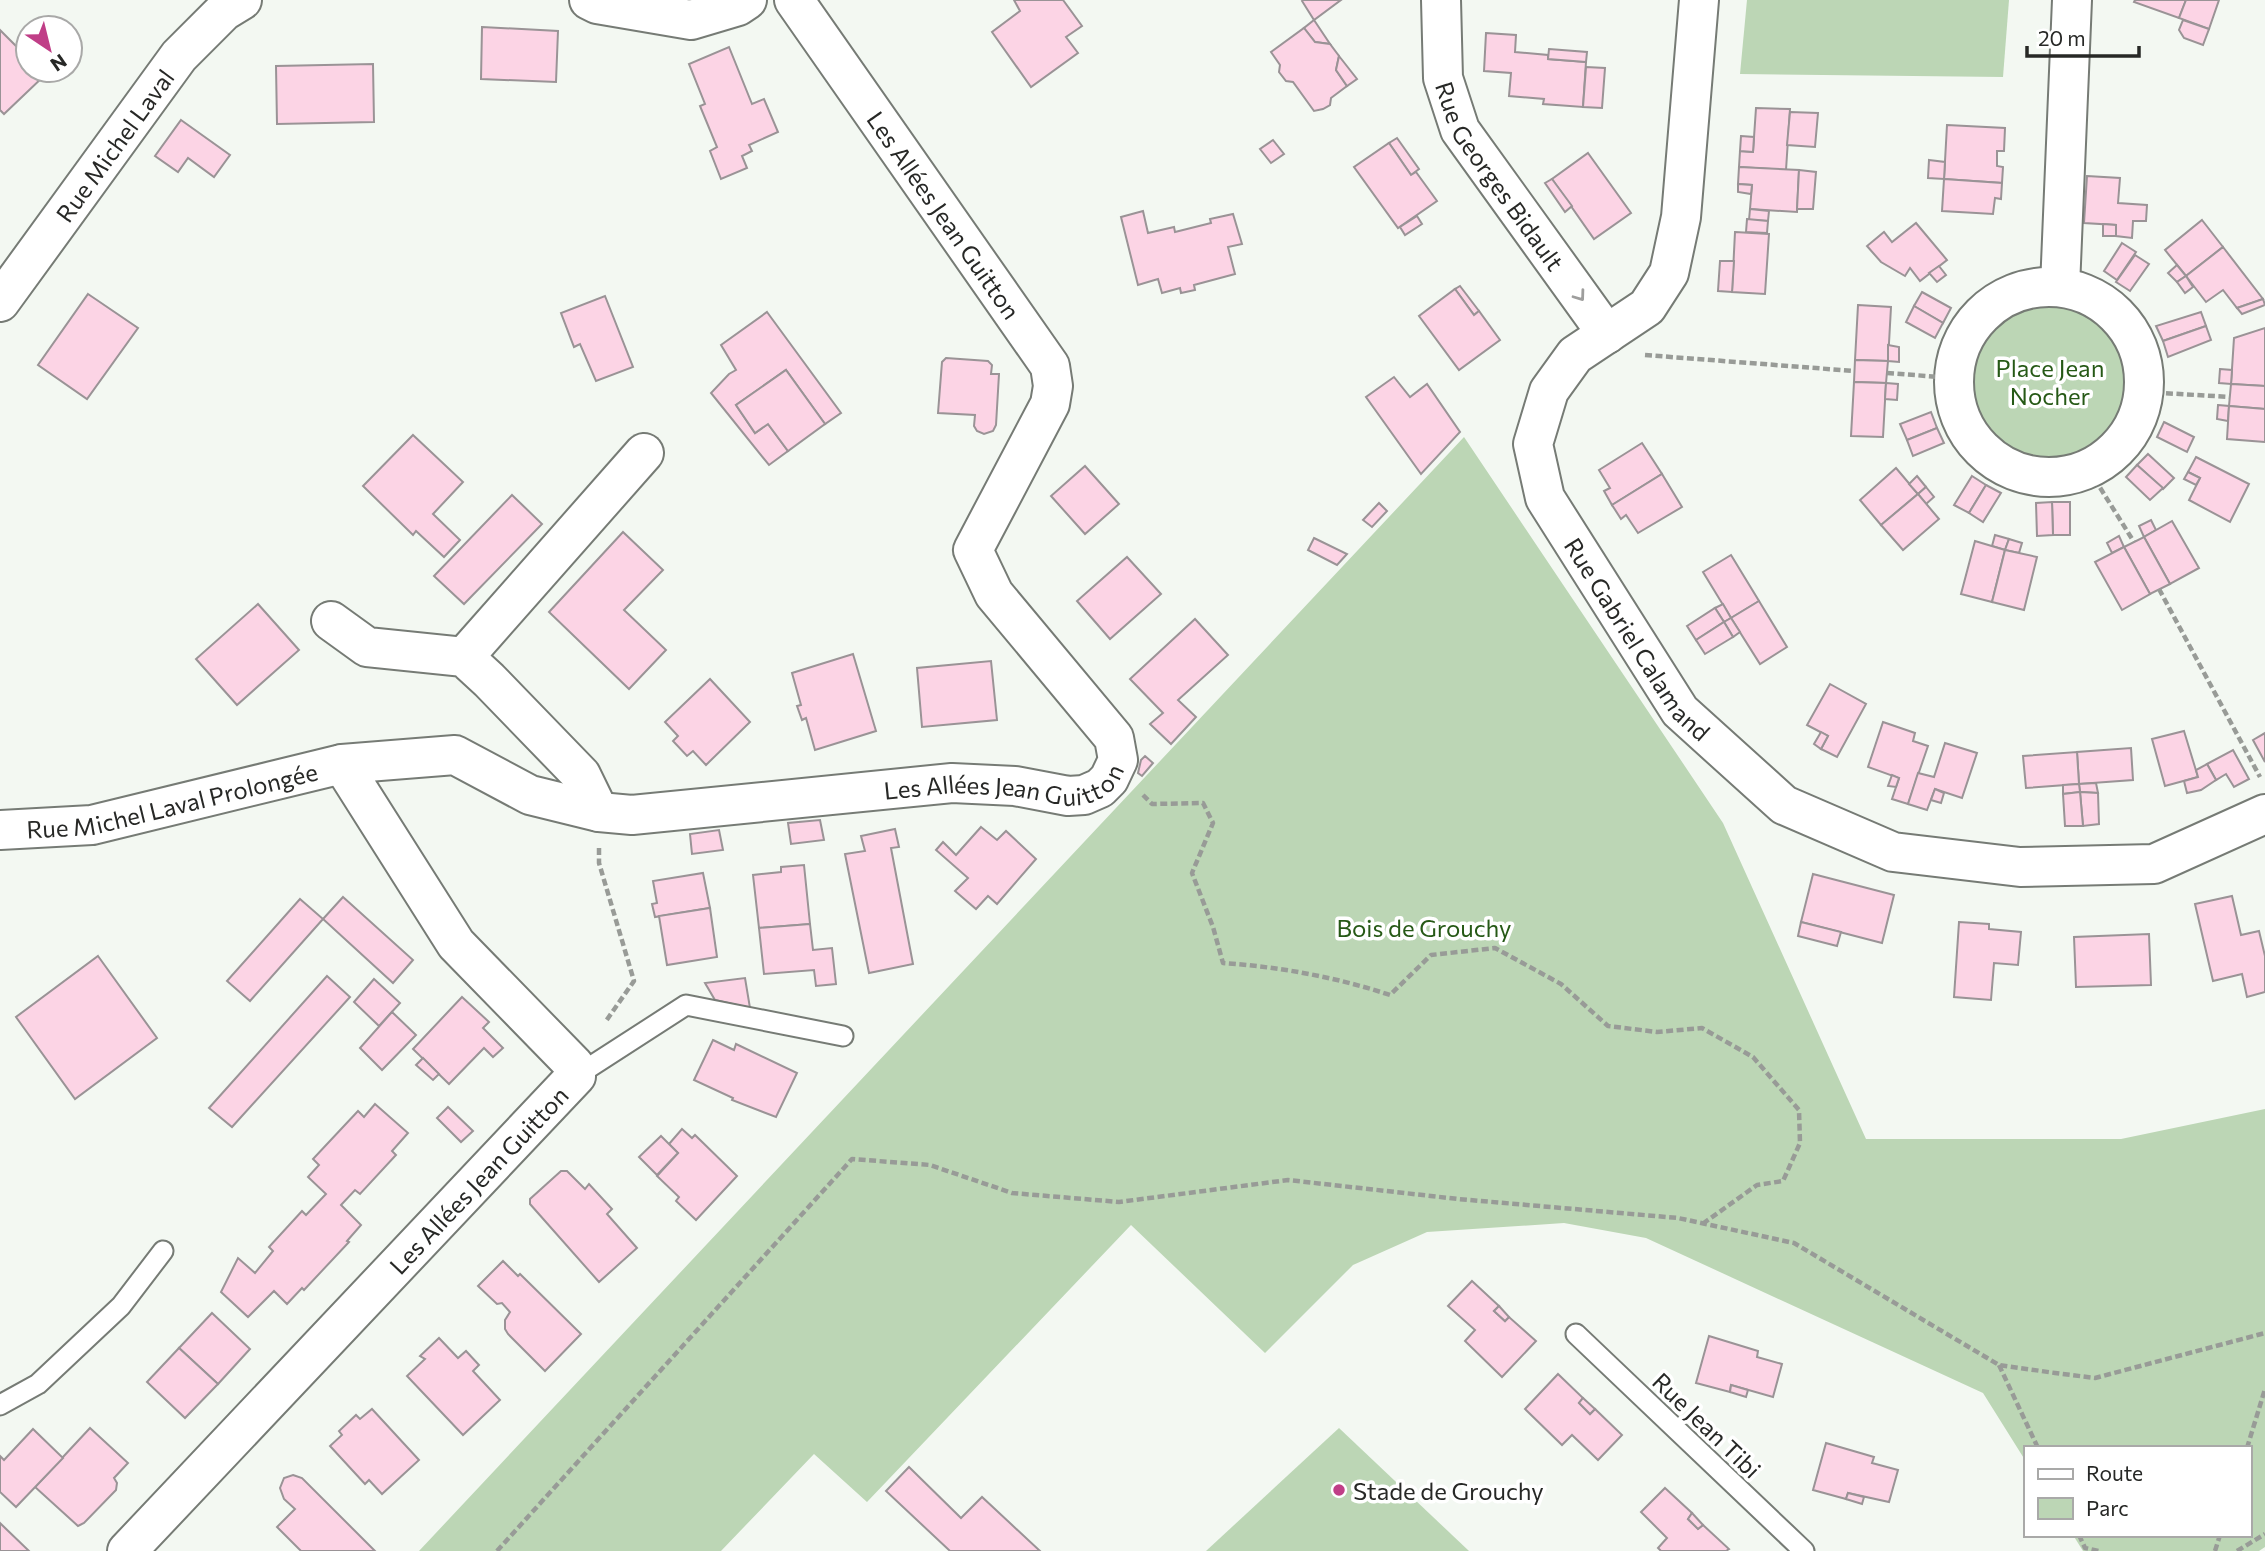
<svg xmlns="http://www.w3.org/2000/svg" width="2265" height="1551" font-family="Commissioner,sans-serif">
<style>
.green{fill:#bcd6b5}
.building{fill:#fcd4e5;stroke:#9a9396;stroke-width:2}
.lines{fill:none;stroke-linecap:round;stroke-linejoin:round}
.service-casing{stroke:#767b75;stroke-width:23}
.minor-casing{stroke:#767b75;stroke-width:42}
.path{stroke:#989b97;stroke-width:4.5;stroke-dasharray:7 3.5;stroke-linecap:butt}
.service{stroke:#fff;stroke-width:19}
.minor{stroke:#fff;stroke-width:38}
.oneway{stroke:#9e9e9d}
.poi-dot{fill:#c03e87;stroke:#fff;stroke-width:2.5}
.labels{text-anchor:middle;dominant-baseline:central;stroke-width:7;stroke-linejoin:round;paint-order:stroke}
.street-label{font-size:24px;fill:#272826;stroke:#fff}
.park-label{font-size:24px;fill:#265916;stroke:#fff}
.poi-label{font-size:24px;fill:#272826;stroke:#fff;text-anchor:start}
</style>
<rect width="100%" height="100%" fill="#f3f8f2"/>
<!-- green -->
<g class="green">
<path d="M1747,0H2009L2003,77L1740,74Z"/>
<circle cx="2050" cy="381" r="78"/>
<path d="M1464,437L1723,823L1866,1139H2121L2265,1109V1547L2259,1551H2083L2073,1535H2249V1448H2025V1460L1983,1393L1646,1238L1564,1223L1427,1232L1353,1265L1265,1353L1131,1225L867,1502L814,1454L721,1551H419Z"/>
<path d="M1339,1428L1469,1551H1206Z"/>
</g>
<!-- building -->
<g class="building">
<path d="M1014,0H1063L1082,26L1066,37L1078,53L1031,87L992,32L1020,11Z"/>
<path d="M1303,0H1341L1314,20L1302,1Z"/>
<path d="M2135,0H2186L2179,18L2134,2Z"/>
<path d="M2186,0H2219L2209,29L2179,18Z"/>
<path d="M1314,20L1330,44L1315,42L1304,28Z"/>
<path d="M2183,20L2209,29L2203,45L2184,38L2179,30Z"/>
<path d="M482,27L558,31L556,82L481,79Z"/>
<path d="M1304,28L1315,42L1330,44L1339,56L1336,70L1347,86L1331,98L1330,105L1323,109L1314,111L1293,82L1286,81L1279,72L1280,65L1271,52Z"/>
<path d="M0,30L28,58V70H40L45,75L4,114L0,110Z"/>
<path d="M1486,33L1516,35L1515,52L1548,55V59L1586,62L1583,107L1543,104L1544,99L1509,96L1511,73L1484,71Z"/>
<path d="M729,47L752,104L764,99L778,132L749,145L752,151L742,156L747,168L721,179L710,151L717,147L700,106L705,104L689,64Z"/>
<path d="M1549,49L1587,52L1586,62L1548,59Z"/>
<path d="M1339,56L1357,79L1347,86L1336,70Z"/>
<path d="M373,64L374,122L277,124L276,66Z"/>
<path d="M1586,67L1605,68L1602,108L1583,107Z"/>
<path d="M1756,108L1790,109L1786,170L1739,167L1740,151L1753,152Z"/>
<path d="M1790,112L1818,113L1815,147L1787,145Z"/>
<path d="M181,120L230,155L214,177L188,158L178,172L155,156Z"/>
<path d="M1947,125L2005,128L2004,151H1997V166L2003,167L2002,183L1944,179Z"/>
<path d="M1741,136L1754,137L1753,152L1740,151Z"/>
<path d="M1397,138L1419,169L1411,175L1389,143Z"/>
<path d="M1273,140L1284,154L1271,163L1260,149Z"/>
<path d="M1389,143L1411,175L1416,172L1437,201L1398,228L1354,167Z"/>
<path d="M1588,153L1631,213L1594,239L1552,179Z"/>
<path d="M1929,160L1945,162L1944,179L1928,178Z"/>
<path d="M1739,167L1799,170L1797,212L1750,209L1752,185L1738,184Z"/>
<path d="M1799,170L1816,172L1813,209H1797Z"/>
<path d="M2087,176L2120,178L2118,203L2147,205L2146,221H2133L2132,238L2116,236V225L2084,223Z"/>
<path d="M1552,179L1572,206L1565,212L1545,183Z"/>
<path d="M1944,179L2002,183L2001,199L1995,198L1993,214L1942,211Z"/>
<path d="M1738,184L1752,185L1751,194L1738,192Z"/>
<path d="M1750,209L1769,211L1768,221L1749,220Z"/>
<path d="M1143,211L1148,233L1174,227L1175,232L1211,223L1210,219L1233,214L1242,244L1228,247L1235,274L1194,285L1195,290L1181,293L1180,288L1162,293L1158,279L1138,285L1121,217Z"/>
<path d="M1417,216L1422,224L1405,235L1400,227Z"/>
<path d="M1747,219L1768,221L1767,233L1746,232Z"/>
<path d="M2202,220L2223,247L2186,276L2165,250Z"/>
<path d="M1916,223L1947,260L1920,281L1910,268L1905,276L1881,262L1867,246L1884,232L1892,242Z"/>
<path d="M2103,224L2116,225V236H2103Z"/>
<path d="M1735,232L1769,234L1765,294L1732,292Z"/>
<path d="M2122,243L2136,252L2117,280L2104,271Z"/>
<path d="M2223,247L2263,299L2237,308L2223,290L2206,302L2186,276Z"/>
<path d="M2135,255L2149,264L2130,291L2116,282Z"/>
<path d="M1720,261H1734L1732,292L1718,291Z"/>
<path d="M2177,265L2186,276L2177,282L2168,273Z"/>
<path d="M1939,266L1946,275L1937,282L1929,273Z"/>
<path d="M2186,276L2193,287L2185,293L2177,282Z"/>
<path d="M1460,286L1479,311L1474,315L1455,289Z"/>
<path d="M1455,289L1474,315L1479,311L1500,340L1459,370L1419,316Z"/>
<path d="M1922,292L1951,308L1943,323L1914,306Z"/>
<path d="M88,294L138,328L87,399L38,365Z"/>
<path d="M605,296L633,367L596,381L580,344L574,347L561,313Z"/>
<path d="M2263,299L2265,305L2242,314L2237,308Z"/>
<path d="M1858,305L1891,307L1888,361L1855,360Z"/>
<path d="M1914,306L1943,323L1935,338L1906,322Z"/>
<path d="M767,312L841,413L825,424L786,370L736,405L755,433L768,424L788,451L769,465L711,393L729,374L736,370L721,345Z"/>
<path d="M2201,312L2206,326L2163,341L2156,326Z"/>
<path d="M2206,326L2211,340L2168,357L2163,341Z"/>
<path d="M2265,328V386L2231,384L2234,338Z"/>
<path d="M1888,345L1899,347V362L1888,361Z"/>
<path d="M946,358L988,361L992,365L991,374H999L996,425L993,431L984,434L977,431L974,426L975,415L938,413L942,362Z"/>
<path d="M1855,360L1888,361L1886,383L1854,382Z"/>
<path d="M2220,369L2232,370L2231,384L2219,383Z"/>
<path d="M786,370L825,424L788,451L768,424L755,433L736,405Z"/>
<path d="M1394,377L1410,397L1427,384L1460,432L1421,474L1366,397Z"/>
<path d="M1854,382L1886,383L1883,437L1851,436Z"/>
<path d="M1886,383L1898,384L1897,400L1885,399Z"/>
<path d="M2231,384L2265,386V409L2229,406Z"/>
<path d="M2218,405L2229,406L2228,421L2217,419Z"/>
<path d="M2229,406L2265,409V442L2227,439Z"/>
<path d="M1931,412L1937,428L1907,440L1900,424Z"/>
<path d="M2164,422L2194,437L2187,452L2157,437Z"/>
<path d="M1937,428L1944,443L1913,456L1907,440Z"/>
<path d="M413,435L463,482L433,514L460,540L444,557L416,531L413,535L363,486Z"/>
<path d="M1642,443L1662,474L1612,505L1604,491L1610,488L1599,470Z"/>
<path d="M2148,454L2174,478L2163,489L2137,465Z"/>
<path d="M2196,457L2249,484L2230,522L2189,500L2200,478L2188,472Z"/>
<path d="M2137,465L2163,488L2150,500L2126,477Z"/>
<path d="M1085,466L1119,504L1085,534L1051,496Z"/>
<path d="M1896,468L1918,494L1881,525L1860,500Z"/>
<path d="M2188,472L2200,478L2196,485L2184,479Z"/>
<path d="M1662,474L1682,507L1638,533L1626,515L1621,519L1612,505Z"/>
<path d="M1917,476L1926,487L1918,494L1909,484Z"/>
<path d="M1972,476L1986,485L1969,513L1954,505Z"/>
<path d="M1986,485L2001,493L1983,522L1969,513Z"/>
<path d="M1926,487L1934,497L1926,504L1918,494Z"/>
<path d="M1918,494L1939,519L1903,550L1881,525Z"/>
<path d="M512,495L542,524L464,604L434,576Z"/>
<path d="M2052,502H2070V535H2053Z"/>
<path d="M2052,502L2053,535L2037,536L2036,503Z"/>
<path d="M1379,503L1387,511L1372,527L1363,520Z"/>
<path d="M2151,520L2156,530L2144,537L2139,526Z"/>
<path d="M2172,521L2199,568L2170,584L2144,537Z"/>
<path d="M623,532L663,570L624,610L666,650L629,689L549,612Z"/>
<path d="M1995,535L2009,539L2005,550L1992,546Z"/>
<path d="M2119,536L2124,547L2112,553L2107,543Z"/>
<path d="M2144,537L2170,584L2150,594L2124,547Z"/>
<path d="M1314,538L1347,554L1337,565L1308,550Z"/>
<path d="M2009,539L2022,543L2019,553L2005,550Z"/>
<path d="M1975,541L2005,550L1992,602L1961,594Z"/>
<path d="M2124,547L2150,594L2122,610L2095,562Z"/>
<path d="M2005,550L2037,557L2024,610L1992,602Z"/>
<path d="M1731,555L1759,601L1731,618L1703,572Z"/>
<path d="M1127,557L1161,594L1110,639L1077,601Z"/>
<path d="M1759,601L1787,647L1760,664L1731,618Z"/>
<path d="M258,604L299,650L237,705L196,659Z"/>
<path d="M1723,604L1731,618L1724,622L1715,608Z"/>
<path d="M1715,608L1724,622L1696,640L1687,626Z"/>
<path d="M1731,618L1740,632L1733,637L1724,622Z"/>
<path d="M1195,619L1228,655L1178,700L1196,717L1171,744L1150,724L1163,713L1130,679Z"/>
<path d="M1724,622L1733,637L1705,654L1696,640Z"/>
<path d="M853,654L876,731L815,750L806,718L802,720L797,706L801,705L792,673Z"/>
<path d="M991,661L997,720L922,727L917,668Z"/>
<path d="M710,679L750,722L706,765L693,751L687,756L673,741L678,736L665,722Z"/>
<path d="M1830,684L1866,704L1837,757L1821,749L1828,736L1807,725Z"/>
<path d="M1883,722L1915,733L1913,741L1928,746L1908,804L1892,799L1899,778L1868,767Z"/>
<path d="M2184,731L2198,777L2165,786L2152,739Z"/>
<path d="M1821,732L1828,736L1821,749L1814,744Z"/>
<path d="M2265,733V762L2253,740Z"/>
<path d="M1945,743L1977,753L1962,798L1935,789L1927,810L1908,804L1918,773L1934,777Z"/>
<path d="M2131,748L2133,780L2079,784L2077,752Z"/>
<path d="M2233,750L2249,779L2234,787L2226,774L2216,780L2207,764Z"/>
<path d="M2077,752L2079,784L2026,788L2023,756Z"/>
<path d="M1145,756L1153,763L1142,776L1138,773L1141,760Z"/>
<path d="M2207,764L2216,780L2201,790L2187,793L2184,781L2198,777L2196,770Z"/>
<path d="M1892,775L1899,778L1896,787L1888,786Z"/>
<path d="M2096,783L2098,793L2080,792L2079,784Z"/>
<path d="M2079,784L2080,792L2063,794V785Z"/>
<path d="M1935,789L1944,793L1941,803L1931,800Z"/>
<path d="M2080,792L2098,793L2099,824L2083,826Z"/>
<path d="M2080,792L2083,826H2065L2063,794Z"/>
<path d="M820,820L824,840L791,844L788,823Z"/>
<path d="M981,827L997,840L1006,831L1036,859L997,904L988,896L976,909L955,891L968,878L936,850L943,842L956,855Z"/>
<path d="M895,829L899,847L891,848L913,964L869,973L845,854L865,851L861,836Z"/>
<path d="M719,830L723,850L692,854L690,834Z"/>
<path d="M804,865L810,924L759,928L753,875L781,872V867Z"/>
<path d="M703,873L710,908L655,917L652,904L657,903L653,881Z"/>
<path d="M1813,874L1894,895L1882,943L1801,922Z"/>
<path d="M2232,896L2241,935L2259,931L2265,956V992L2247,997L2242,974L2213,981L2195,904Z"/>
<path d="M343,897L413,960L393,983L323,919Z"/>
<path d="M300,899L323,919L250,1001L227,981Z"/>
<path d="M710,908L717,957L667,965L659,916Z"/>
<path d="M1801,922L1841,932L1837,946L1798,936Z"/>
<path d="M1959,922L1989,924V929L2021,932L2018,965L1994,963L1991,1000L1954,997Z"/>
<path d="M810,924L813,950L832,948L836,984L816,986L814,970L764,974L759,928Z"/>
<path d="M2149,934L2151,985L2076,987L2074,937Z"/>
<path d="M98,956L157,1038L75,1099L16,1017Z"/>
<path d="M327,976L350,997L232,1127L209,1108Z"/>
<path d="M745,978L750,1008L715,1000L705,983Z"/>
<path d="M374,979L400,1003L379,1026L354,1002Z"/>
<path d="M462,997L489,1022L483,1028L503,1048L493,1057L484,1048L449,1084L413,1049Z"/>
<path d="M392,1012L416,1035L382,1070L360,1048Z"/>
<path d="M713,1040L734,1050L736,1044L797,1073L776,1117L732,1100L733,1098L694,1080Z"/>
<path d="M423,1058L439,1074L433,1080L416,1065Z"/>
<path d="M375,1104L408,1133L392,1151L396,1155L360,1194L355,1190L341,1205L361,1225L347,1241L349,1242L304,1290L302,1288L287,1304L274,1291L248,1317L221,1292L238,1258L255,1273L273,1251L269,1247L302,1211L306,1215L326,1194L308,1177L319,1165L313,1159L358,1111L364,1117Z"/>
<path d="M448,1107L473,1131L461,1142L437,1118Z"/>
<path d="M682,1129L692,1138L695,1135L737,1176L696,1220L676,1201L679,1197L657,1176L678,1153L669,1144Z"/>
<path d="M661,1136L678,1153L657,1175L639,1157Z"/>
<path d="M561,1171H567L585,1189L589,1184L612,1209L607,1214L637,1248L599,1282L530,1204V1199Z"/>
<path d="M503,1261L518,1276L520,1274L581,1334L545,1371L508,1334L505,1329V1320L510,1312L502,1303L497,1304L478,1286Z"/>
<path d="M1472,1281L1499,1306L1494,1311L1505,1321L1509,1317L1536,1341L1502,1377L1465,1341L1475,1330L1448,1306Z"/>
<path d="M1499,1306L1509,1317L1505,1321L1494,1311Z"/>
<path d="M212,1313L250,1349L218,1384L179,1348Z"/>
<path d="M1709,1336L1758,1351L1757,1357L1782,1364L1773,1397L1731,1385L1730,1392L1696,1383Z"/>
<path d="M439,1338L458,1358L466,1351L479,1365L473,1371L500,1400L463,1435L407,1376L425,1359L420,1356Z"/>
<path d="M179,1348L218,1384L185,1418L147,1382Z"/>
<path d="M1558,1374L1583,1398L1579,1403L1590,1414L1595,1409L1622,1435L1598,1460L1572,1435L1562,1445L1525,1409Z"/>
<path d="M1731,1385L1748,1390L1746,1397L1730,1392Z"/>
<path d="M1583,1398L1595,1409L1590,1414L1579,1403Z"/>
<path d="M372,1409L419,1460L382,1494L369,1480L365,1484L330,1446L342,1435L339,1431L356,1415L360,1419Z"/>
<path d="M90,1428L128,1463L114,1478L117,1483L116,1490L84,1523L78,1526L35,1487Z"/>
<path d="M33,1429L63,1458L16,1507L0,1492V1456L4,1460Z"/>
<path d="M1826,1443L1874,1457L1872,1463L1898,1470L1889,1502L1848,1493L1846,1499L1813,1490Z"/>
<path d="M909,1467L961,1518L982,1497L1040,1551H950L886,1491Z"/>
<path d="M293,1475L302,1478L375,1551H301L277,1527L295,1509L284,1499L280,1488L284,1478Z"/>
<path d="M1665,1488L1692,1513L1688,1519L1698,1529L1703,1525L1729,1549L1726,1551H1661L1658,1548L1667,1538L1641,1512Z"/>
<path d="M1848,1493L1864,1497L1862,1504L1846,1499Z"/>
<path d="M1692,1513L1703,1525L1698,1529L1688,1519Z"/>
<path d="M0,1523L29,1551H0Z"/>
</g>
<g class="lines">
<defs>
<g id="service">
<path d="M576,1076L686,1005L843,1036"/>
<path d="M1576,1334L1804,1551"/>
<path d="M0,1405L38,1384L121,1306L163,1251"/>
</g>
<g id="minor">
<path d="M589,0L597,4L691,20L738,6L747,0"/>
<path id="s1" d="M1441,0L1443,78L1460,130L1607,334"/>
<path id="s2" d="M1699,0L1681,217L1669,273L1647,307L1575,355L1549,391L1533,444L1545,498L1680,711L1784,805L1893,852L2020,867L2154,864L2265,814"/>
<circle cx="2049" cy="382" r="95"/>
<path d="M2060,287L2072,0"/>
<path id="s3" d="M0,302L179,56L224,11L242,0"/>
<path d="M331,621L367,647L464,657L489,680L581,775L599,812"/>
<path d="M464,657L644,453"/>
<path id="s4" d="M0,830L92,825L342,764"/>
<path id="s5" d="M127,1551L576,1076L574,1065L456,944L342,764L455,755L530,795L599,812L632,815L952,783L1015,786L1068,796L1084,795L1100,788L1109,779L1118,760L1114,738L994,594L973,550L1050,404L1053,386L1050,366L794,0"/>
</g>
</defs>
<!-- service casing -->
<use href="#service" class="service-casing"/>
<!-- minor casing -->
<use href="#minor" class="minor-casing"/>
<!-- path -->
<g class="path">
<path d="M1645,355L1854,371"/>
<path d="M1887,373L1953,378"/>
<path d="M2145,392L2230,397"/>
<path d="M2089,470L2134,542"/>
<path d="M2159,589L2260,777"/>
<path d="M1143,795L1152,804L1203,803L1213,823L1192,873L1213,927L1223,963C1280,967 1336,977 1390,995L1431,955L1495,948L1561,984L1608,1026L1657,1032L1702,1028L1753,1057L1799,1110L1800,1143L1783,1181L1757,1185L1701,1225"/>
<path d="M599,848V863L634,981L606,1021"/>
<path d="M1999,1365L2038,1448"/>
<path d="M2247,1448L2265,1389"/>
<path d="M2079,1535L2085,1548L2099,1551"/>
<path d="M497,1551L852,1159L930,1165L1012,1193L1119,1202L1288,1180L1458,1199L1678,1218L1794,1243L1999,1365L2055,1373L2095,1378L2265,1333"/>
<path d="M2215,1551L2220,1535"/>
<path d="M2237,1551L2265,1534"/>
</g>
<!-- service -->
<use href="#service" class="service"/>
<!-- minor -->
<use href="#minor" class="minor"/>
</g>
<!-- one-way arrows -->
<defs><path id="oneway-chevron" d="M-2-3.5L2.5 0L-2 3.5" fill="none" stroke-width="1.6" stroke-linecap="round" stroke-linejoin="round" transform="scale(1.75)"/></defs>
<use class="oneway" href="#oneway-chevron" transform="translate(1580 296) rotate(54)"/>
<!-- markers -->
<circle class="poi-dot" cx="1339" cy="1490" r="7"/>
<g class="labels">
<!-- street labels -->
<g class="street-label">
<text stroke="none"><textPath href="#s3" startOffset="194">Rue Michel Laval</textPath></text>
<text stroke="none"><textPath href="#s1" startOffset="192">Rue Georges Bidault</textPath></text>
<text transform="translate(944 215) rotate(55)">Les Allées Jean Guitton</text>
<text stroke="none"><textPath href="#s2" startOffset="726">Rue Gabriel Calamand</textPath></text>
<text stroke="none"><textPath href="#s5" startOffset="1726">Les Allées Jean Guitton</textPath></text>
<text stroke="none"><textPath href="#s4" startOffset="175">Rue Michel Laval Prolongée</textPath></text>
<text stroke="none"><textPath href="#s5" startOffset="511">Les Allées Jean Guitton</textPath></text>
<text transform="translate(1707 1425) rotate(44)">Rue Jean Tibi</text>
</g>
<!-- park labels -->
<g class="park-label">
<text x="2050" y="367">Place Jean<tspan x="2050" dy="28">Nocher</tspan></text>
<text x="1424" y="927">Bois de Grouchy</text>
</g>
<!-- poi labels -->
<g class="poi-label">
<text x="1353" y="1490">Stade de Grouchy</text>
</g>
</g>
<!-- legend -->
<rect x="2024" y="1446" width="228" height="91" fill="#ffffff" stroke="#a9a9a8" stroke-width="2"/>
<rect x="2038" y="1469" width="35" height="10" fill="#ffffff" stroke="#a9a9a8" stroke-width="2"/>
<text x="2086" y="1481" font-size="21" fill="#272826">Route</text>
<rect x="2038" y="1498" width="35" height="21" fill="#bcd6b5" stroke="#a9a9a8" stroke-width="2"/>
<text x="2086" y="1516" font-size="21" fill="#272826">Parc</text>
<!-- north arrow -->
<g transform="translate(49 49) rotate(145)"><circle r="33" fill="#ffffff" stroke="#a9a9a8" stroke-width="2"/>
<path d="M0-5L12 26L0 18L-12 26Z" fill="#c03e87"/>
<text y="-10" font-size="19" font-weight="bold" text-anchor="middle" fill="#272826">N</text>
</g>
<!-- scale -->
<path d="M2027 46v10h112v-10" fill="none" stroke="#272826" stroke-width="3.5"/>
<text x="2038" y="46" font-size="21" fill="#272826" stroke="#ffffff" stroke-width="5" paint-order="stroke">20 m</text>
</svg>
